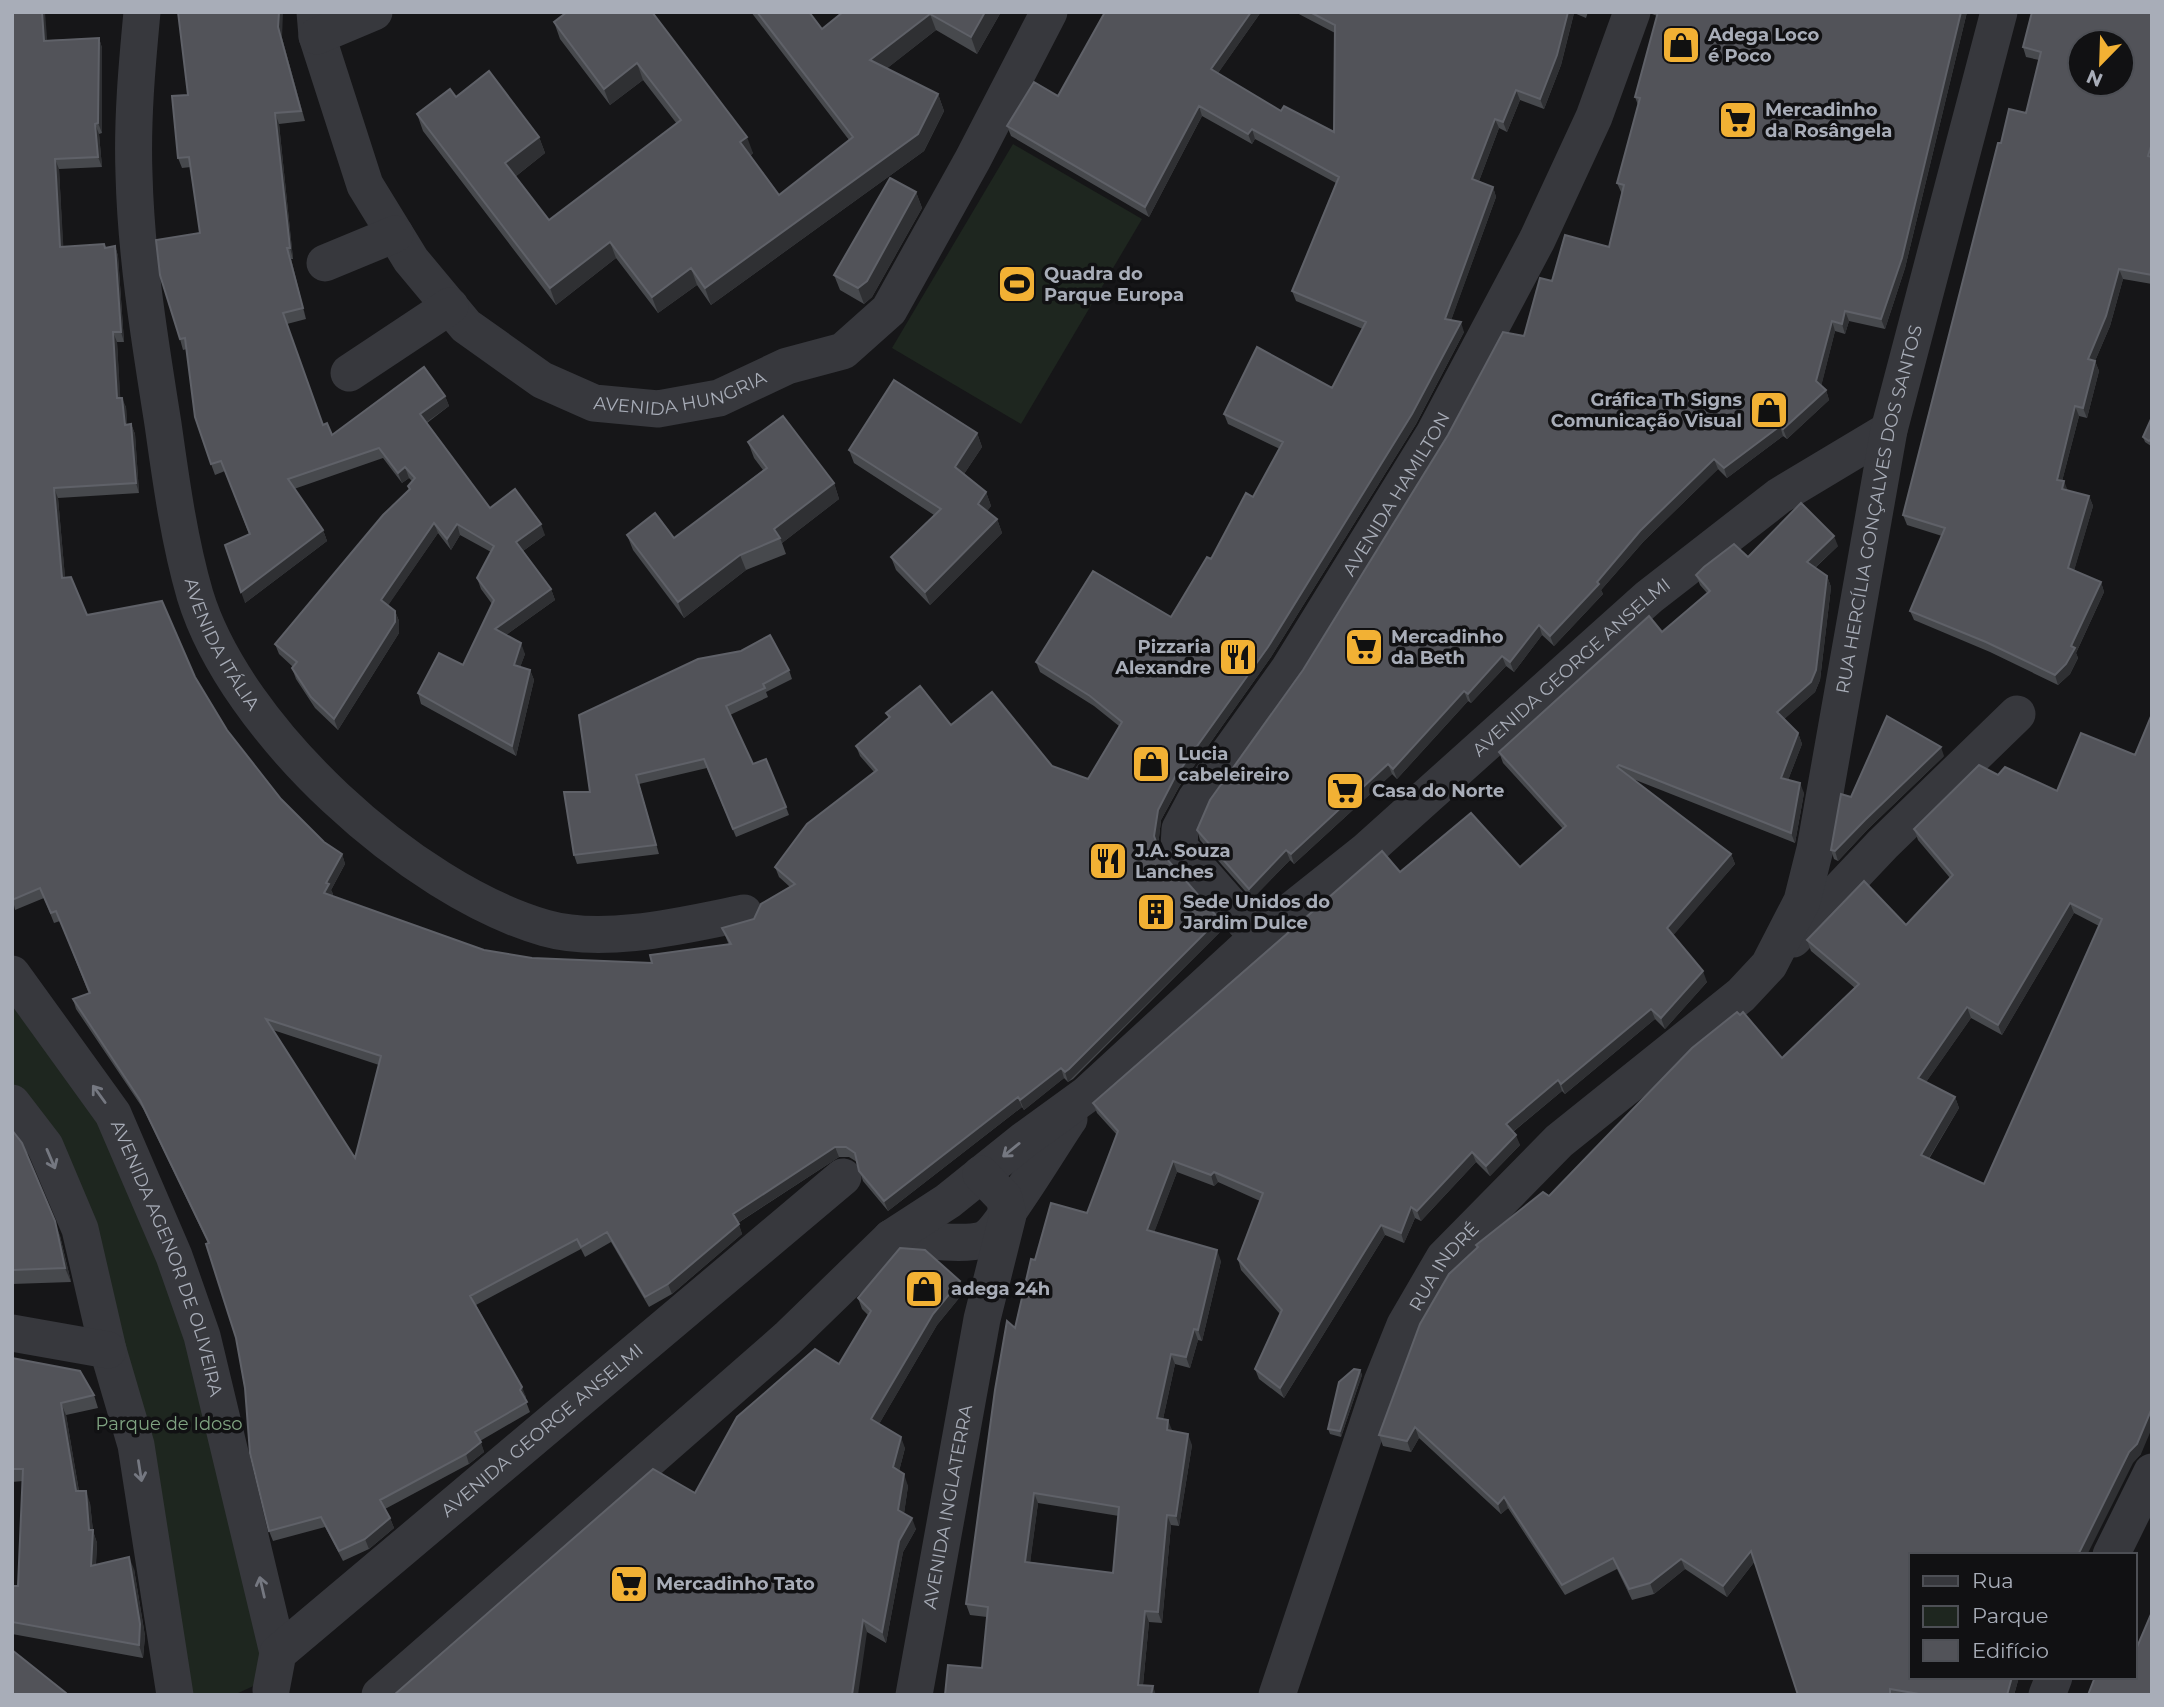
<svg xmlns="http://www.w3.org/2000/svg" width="2164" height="1707" font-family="Montserrat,sans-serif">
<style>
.green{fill:#1e261f}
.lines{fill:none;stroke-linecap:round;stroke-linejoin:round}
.street{stroke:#37383d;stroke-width:37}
.wall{fill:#47494d;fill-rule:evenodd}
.shaded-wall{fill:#2f3033}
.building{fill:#525359;stroke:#5f6168;stroke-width:2;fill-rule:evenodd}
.oneway{stroke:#757881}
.labels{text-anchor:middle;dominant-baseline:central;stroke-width:7;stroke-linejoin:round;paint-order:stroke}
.poi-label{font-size:18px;font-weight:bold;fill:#a8adb8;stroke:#111113;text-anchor:start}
.street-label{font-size:18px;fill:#a8adb8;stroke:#111113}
.park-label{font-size:18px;fill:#7fa381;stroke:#111113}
</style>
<rect width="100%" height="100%" fill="#161618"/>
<!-- green -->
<g class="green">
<path d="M1013,144L1142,219L1021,424L892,348Z"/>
<path d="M12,977L121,1133L220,1410L273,1677L234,1695H189L30,1109L12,1103Z"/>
</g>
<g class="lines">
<!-- street -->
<g class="street">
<path id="s1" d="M142,12C137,65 132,120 134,174C136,257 150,342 163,424C171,481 179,540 195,595C236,730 412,890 545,928C604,945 685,925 744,913"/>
<path id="s2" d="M315,12L317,36L365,185L411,260L466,326L542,380L594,403L658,409L719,398L787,366L843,351L889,310L973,159L1049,12"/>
<path d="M317,36L374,12"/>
<path d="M325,263L395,234"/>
<path d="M349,373L450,306"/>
<path id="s3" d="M1258,937L1179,847L1180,829L1196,799L1289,669L1434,434L1537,240L1594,117L1632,12"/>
<path d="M1793,939L1883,844L2017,714"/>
<path id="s4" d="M12,974L113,1114L174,1256L202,1336L278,1653"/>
<path d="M12,1103L45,1146L80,1229L108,1350L136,1445L175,1695"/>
<path d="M891,1238C913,1239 964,1246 982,1240C999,1234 1054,1140 1069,1119"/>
<path d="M12,1333L108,1350"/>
<path d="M2111,1555L2152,1472"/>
<path id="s5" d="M271,1690L278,1653L843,1177"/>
<path id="s6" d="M380,1695L788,1338L891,1238L948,1201L1024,1140L1086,1095L1258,937L1366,851L1649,597L1779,496L1889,430"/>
<path id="s7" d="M914,1695L982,1319L1008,1215L1004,1198L981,1174"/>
<path id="s8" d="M1277,1695L1382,1382L1405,1325L1444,1258L1559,1141L1741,995L1769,965L1802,901L1815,849L1889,430L1999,12"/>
<path d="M2047,1695L2054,1677"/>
</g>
</g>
<!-- wall -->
<g class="wall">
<path d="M12,12L47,40L99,38L102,48V133L99,134L102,167L59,169L63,247L106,248L115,246L118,256L124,342H117L120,398L126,407L127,424H131L135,434L139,493L58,498L65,578L87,615L195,677L227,730L281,799L324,842L342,854L345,864L331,890L333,894L332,896L484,950L532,958L652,963L729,945L722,928L754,919L790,887L779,877L775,867L874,772L860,756L856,746L889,719L886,713L951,725L1052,766L1088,779L1119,726L1094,706L1040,672L1036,662L1171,617L1253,497L1280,449L1228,424L1224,414L1332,388L1363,329L1296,301L1292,291L1336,183L1255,139L1252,144L1202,116L1149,217L1011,136L1007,126L1058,96L1105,12H1261L1218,73L1281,111L1334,132L1335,33L1295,12H1588L1586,18L1574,13L1561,65L1544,109L1520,100L1507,132L1499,128L1479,181L1493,187L1496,197L1451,320L1464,332L1416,424L1271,657L1179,787L1161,820L1158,846L1160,851L1219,919L1223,929L1073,1079L1068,1082L1064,1078L1024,1110L1022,1107L888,1211L863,1181L857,1162L849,1157H839L738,1223L742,1234L672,1294L649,1307L611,1242L585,1257L581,1249L476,1305L526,1397L525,1399L530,1412L480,1441L484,1452L469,1464L385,1509L390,1518L394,1528L369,1549L343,1561L325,1527L273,1541L269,1531L236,1338L208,1243L144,1110L76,1009L73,999L89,994L60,921L54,923L44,898L15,910L14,905H12ZM273,1030L379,1065L355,1158Z"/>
<path d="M652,12L753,153L750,156L779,195L849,140L751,12H809L822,29L843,12H1001L977,54L936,30L886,69L938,94L944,111L924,151L711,305L697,285L658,313L616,258L556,305L423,131L417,114L456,97L539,137L545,153L515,177L549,220L677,124L643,80L610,105L560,39L554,22Z"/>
<path d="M1652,12H1967L1905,268L1885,329L1849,321L1845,334L1835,331L1821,386L1826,390L1829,400L1787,439L1783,436L1727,478L1718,469L1644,541L1601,590L1603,594L1554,646L1542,635L1514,672L1506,666L1471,703L1468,701L1397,779L1392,774L1294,864L1290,860L1252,899L1200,840L1197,830L1524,336L1552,281L1609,247L1622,194L1617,183L1638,105L1635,97L1657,16L1652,14Z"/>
<path d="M2152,12V284L2123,279L2110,326L2095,361L2099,371L2087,418L2079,416L2062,481L2068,491L2089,496L2093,506L2074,570L2101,582L2104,592L2076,653L2078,658L2070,674L2058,685L1990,652L1914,620L1910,611L1942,536L1907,525L1903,515L2001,143L2026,113L2039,60L2026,57L2023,47Z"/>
<path d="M282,38L305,121L279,124L293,259H291L306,319L287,324L323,425L332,435L445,396L449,406L427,423L490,508L545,535L523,551L551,589L555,600L506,635L525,654L520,667L530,670L534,680L516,756L421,704L418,693L463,665L492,604L481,589L477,578L491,552L460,535L451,550L438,533L388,605L395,611L399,621V633L338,730L315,708L296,679L292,668L293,667L279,654L275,644L409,490L408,486L412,481L409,478L402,483L383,458L294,489L323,530L327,541L245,603L249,534L225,471L215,475L211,464L187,349L183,350L180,339L200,233L191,167L182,168L178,158L188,95Z"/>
<path d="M916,192L922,208L872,297L864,304L840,290L834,275Z"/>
<path d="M2152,417L2151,446L2145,442L2143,437Z"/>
<path d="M977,433L982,447L964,474L986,492L991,506L987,511L997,519L1002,533L930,605L896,570L891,557L934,515L854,463L849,450Z"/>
<path d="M748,442L834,483L839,499L782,543L786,554L746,570L684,618L633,550L627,535L674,538L763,470L754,458Z"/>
<path d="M1838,546L1815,568L1827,576L1831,587L1820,680L1815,692L1784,719L1798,733L1802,744L1788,780L1804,793L1795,843L1633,779L1731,854L1735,864L1673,935L1707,982L1665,1029L1655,1019L1565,1094L1562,1091L1513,1132L1520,1145L1490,1176L1476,1162L1421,1221L1415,1218L1404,1243L1385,1235L1284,1398L1259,1379L1255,1369L1280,1314L1241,1270L1238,1259L1260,1201L1218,1182L1214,1186L1177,1172L1154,1232L1221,1261L1202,1341L1198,1340L1190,1368L1175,1364L1163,1419L1172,1431L1192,1445L1179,1526L1171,1525L1162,1623L1149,1622L1143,1685L982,1668L987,1617L970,1615L966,1604L1015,1328L1035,1260L1087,1213L1117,1135L1097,1113L1093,1103L1400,872L1520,867L1563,829L1503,763L1499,752L1662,632L1707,593L1700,585L1696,575L1748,557ZM1038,1503L1119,1516L1113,1573L1030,1562Z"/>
<path d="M741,651L789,670L792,679L766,692L768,697L730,715L753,764L786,807L789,815L736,837L707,768L639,784L659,854L577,864L574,855L590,792Z"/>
<path d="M2135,755L2141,1454L1910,1677H2019L2014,1695H1798L1755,1561L1727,1597L1685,1569L1654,1594L1632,1600L1617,1569L1565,1595L1508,1508L1501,1514L1419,1438L1411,1452L1383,1446L1379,1435L1477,1248L1476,1245L1549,1196L1782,1058L1855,988L1811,951L1807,940L1906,925L1950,878L1918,840L1914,829L1998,775L2057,791ZM2074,913L2099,926L1984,1184L1929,1159L1959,1108L1955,1097L1926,1082L1971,1018L2002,1035Z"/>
<path d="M1944,756L1868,829L1838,861L1834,859L1831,850L1851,797Z"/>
<path d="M12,1130L60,1236L71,1282L12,1284Z"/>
<path d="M964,1292L937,1325L879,1424L905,1448L899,1471L908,1486L904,1513L916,1529L903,1552L886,1643L867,1632L695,1493L839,1364L868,1315L862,1309L858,1298Z"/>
<path d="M12,1358L94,1395L98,1408L66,1415L79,1491L90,1503L93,1531L97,1543L96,1564L134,1569L145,1636L143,1658L12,1634V1586H18L23,1481L12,1482Z"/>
<path d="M1360,1370L1362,1375L1341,1437L1330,1434L1328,1429Z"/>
</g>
<!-- shaded-wall -->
<g class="shaded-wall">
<path d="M42,12H45L48,50L44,41Z"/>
<path d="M279,12H283L282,38L305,121L278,27Z"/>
<path d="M985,12H1001L977,54L971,37Z"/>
<path d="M1251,12H1261L1214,79L1211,69Z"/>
<path d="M1568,12H1574V13L1561,65L1544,109L1540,99Z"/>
<path d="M1961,12H1967L1905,268L1885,329L1881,319Z"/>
<path d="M930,14L936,30L876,77L870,60Z"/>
<path d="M99,38L102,48V133L98,123Z"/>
<path d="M637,63L643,80L610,105L604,89Z"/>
<path d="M1516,90L1520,100L1507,132L1503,122Z"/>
<path d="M938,94L944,111L924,151L711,305L705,288Z"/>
<path d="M1199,106L1202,116L1149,217L1145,207Z"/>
<path d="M275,113L279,124L293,259L290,248Z"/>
<path d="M1495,119L1499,128L1476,189L1472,179Z"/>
<path d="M95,124L99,134L102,167L98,157Z"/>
<path d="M1252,129L1255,139L1252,144L1248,134Z"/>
<path d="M539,137L545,153L511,180L505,163Z"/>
<path d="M747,137L753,153L746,159L740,142Z"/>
<path d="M55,159L59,169L64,257L60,247Z"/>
<path d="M1493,187L1496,197L1448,329L1445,319Z"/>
<path d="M916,192L922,208L872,297L864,304L858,288Z"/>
<path d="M610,242L616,258L556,305L550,288Z"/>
<path d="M115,246L118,256L124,342L121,332Z"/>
<path d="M287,248L291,259L306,319L303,308Z"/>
<path d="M691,268L697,285L658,313L652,297Z"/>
<path d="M2119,269L2123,279L2110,326L2095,361L2099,371L2087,418L2083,408L2088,359Z"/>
<path d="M1845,311L1849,321L1845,334L1842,324Z"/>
<path d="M1832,321L1835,331L1820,391L1816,381Z"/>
<path d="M1461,322L1464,332L1416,424L1271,657L1179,787L1161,820L1158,846L1154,836L1158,810L1175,777Z"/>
<path d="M113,332L117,342L121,408L117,398Z"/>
<path d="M1826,390L1829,400L1787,439L1783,429Z"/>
<path d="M445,396L449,406L424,424L420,414Z"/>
<path d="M122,398L126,407L128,435L125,425Z"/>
<path d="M2075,406L2079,416L2060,489L2057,480Z"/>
<path d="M131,424L135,434L139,493L136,483Z"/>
<path d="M1780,426L1783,436L1727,478L1724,468Z"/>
<path d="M977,433L982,447L960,480L955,467Z"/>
<path d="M1714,459L1718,469L1644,541L1601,590L1603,594L1554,646L1550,636L1597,582L1640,531Z"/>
<path d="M405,467L409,478L402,483L398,473Z"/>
<path d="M2064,481L2068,491L2062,489Z"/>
<path d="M834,483L839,499L782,543L780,538L774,529Z"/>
<path d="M54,488L58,498L66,588L62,578Z"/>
<path d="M986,492L991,506L983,517L978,504Z"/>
<path d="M2089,496L2093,506L2072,578L2068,568Z"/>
<path d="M997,519L1002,533L930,605L925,592Z"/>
<path d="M434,523L438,533L385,610L381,600Z"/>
<path d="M457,524L460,535L451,550L447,539Z"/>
<path d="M541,524L545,535L520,553L516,542Z"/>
<path d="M323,530L327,541L245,603L241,592Z"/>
<path d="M1834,536L1838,546L1810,572L1807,562Z"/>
<path d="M740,555L746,570L684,618L678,602Z"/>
<path d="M1827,576L1831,587L1820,680L1815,692L1781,722L1777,712Z"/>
<path d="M2101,582L2104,592L2076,653L2078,658L2070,674L2058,685L2055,675L2071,646Z"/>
<path d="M551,589L555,600L499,640L495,629Z"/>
<path d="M395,611L399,621V633L338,730L334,719Z"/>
<path d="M1539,625L1542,635L1514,672L1510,662Z"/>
<path d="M521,643L525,654L517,676L514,665Z"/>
<path d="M1502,656L1506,666L1471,703L1468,694Z"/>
<path d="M530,670L534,680L516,756L512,746Z"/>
<path d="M1464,691L1468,701L1397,779L1393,769Z"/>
<path d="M1798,733L1802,744L1785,788L1781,778Z"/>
<path d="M1941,747L1944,756L1868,829L1838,861L1835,851L1865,820Z"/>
<path d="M1388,764L1392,774L1294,864L1291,854Z"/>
<path d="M1800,783L1804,793L1795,843L1791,833Z"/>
<path d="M1286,850L1290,860L1252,899L1249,889Z"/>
<path d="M342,854L345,864L331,890L333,894L328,903L324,893L326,883Z"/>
<path d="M1731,854L1735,864L1671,938L1667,928Z"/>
<path d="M2070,903L2074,913L2002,1035L1998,1025Z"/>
<path d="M1219,919L1223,929L1068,1082L1065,1072Z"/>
<path d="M1703,971L1707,982L1665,1029L1661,1018Z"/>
<path d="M1967,1007L1971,1018L1922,1088L1918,1078Z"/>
<path d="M1651,1009L1655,1019L1565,1094L1561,1084Z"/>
<path d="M1061,1068L1064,1078L1024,1110L1020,1100Z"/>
<path d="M1558,1080L1562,1091L1510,1134L1506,1124Z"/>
<path d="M1018,1097L1022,1107L888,1211L884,1201Z"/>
<path d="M1955,1097L1959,1108L1924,1166L1921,1155Z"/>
<path d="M1516,1135L1520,1145L1490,1176L1486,1166Z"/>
<path d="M835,1147L839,1157L736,1224L733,1214Z"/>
<path d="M1472,1152L1476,1162L1421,1221L1417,1211Z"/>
<path d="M1173,1161L1177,1172L1151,1241L1147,1230Z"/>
<path d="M1214,1172L1218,1182L1214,1186L1211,1175Z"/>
<path d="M1411,1207L1415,1218L1404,1243L1401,1233Z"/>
<path d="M55,1221L60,1236L71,1282L65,1268Z"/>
<path d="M739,1224L742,1234L672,1294L668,1284Z"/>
<path d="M1381,1225L1385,1235L1284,1398L1280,1388Z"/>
<path d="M1217,1250L1221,1261L1202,1341L1198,1330Z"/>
<path d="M960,1281L964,1292L937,1325L875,1431L871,1419L933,1314Z"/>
<path d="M1194,1329L1198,1340L1190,1368L1186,1357Z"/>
<path d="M1171,1354L1175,1364L1161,1428L1157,1418Z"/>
<path d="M1360,1370L1362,1375L1341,1437L1340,1431Z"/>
<path d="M522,1387L526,1397L524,1400L520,1390Z"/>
<path d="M61,1403L66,1415L81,1504L76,1491Z"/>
<path d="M2152,1408V1428L2141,1454L2133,1463L2087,1555H2078Z"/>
<path d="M1168,1420L1172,1430L1170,1441L1167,1430Z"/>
<path d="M1415,1427L1419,1438L1411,1452L1407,1441Z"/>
<path d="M1188,1434L1192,1445L1179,1526L1176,1516Z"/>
<path d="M901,1437L905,1448L897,1479L893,1467Z"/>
<path d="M481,1442L484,1452L469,1464L466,1454Z"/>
<path d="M904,1474L908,1486L903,1521L898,1510Z"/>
<path d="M86,1491L90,1503L93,1531L97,1543L95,1578L91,1566L89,1530Z"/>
<path d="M1034,1493L1038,1503L1029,1572L1025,1562Z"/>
<path d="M1504,1497L1508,1508L1501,1514L1498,1504Z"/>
<path d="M1167,1515L1171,1525L1162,1623L1158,1612Z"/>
<path d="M390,1518L394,1528L369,1549L365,1539Z"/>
<path d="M912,1518L916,1529L903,1552L886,1643L882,1632L899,1541Z"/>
<path d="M1751,1551L1755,1561L1727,1597L1723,1586Z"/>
<path d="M129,1557L134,1569L145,1636L143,1658L139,1645Z"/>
<path d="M1681,1559L1685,1569L1654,1594L1650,1583Z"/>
<path d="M1145,1611L1149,1622L1142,1695L1138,1685Z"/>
<path d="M863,1620L867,1632L858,1695H852Z"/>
<path d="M2012,1677H2019L2014,1695H2007Z"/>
<path d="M1153,1686L1156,1695H1151Z"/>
</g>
<!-- building -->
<g class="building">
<path d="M12,12H42L44,41L99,38L98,123L95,124L98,157L55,159L60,247L104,244L105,248L115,246L121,332H113L117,398H122L125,425L131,424L136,483L54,488L62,578L71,577L87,615L162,601L195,677L227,730L281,799L324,842L342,854L326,883L329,884L324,893L484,950L532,958L652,963L650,955L731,944L722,928L754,919L761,904L795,884L775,867L807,824L877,770L856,746L890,717L886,713L920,686L951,725L992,692L1052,766L1088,779L1122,722L1090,696L1036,662L1093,571L1171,617L1207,557L1211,559L1246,493L1253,497L1283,442L1224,414L1257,347L1332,388L1366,322L1292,291L1339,177L1252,129L1248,134L1199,106L1145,207L1007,126L1034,82L1058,96L1105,12H1251L1211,69L1281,111L1284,106L1334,132L1335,25L1310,12H1568L1557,55L1540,99L1516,90L1503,122L1495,119L1472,179L1493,187L1445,319L1461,322L1412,414L1268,647L1175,777L1158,810L1154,836L1159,850L1219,919L1069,1069L1065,1072L1061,1068L1020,1100L1018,1097L884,1201L859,1171L855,1153L846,1147H835L733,1214L739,1224L668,1284L645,1297L607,1232L581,1247L577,1239L470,1296L522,1387L520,1390L527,1402L475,1432L481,1442L466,1454L380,1500L390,1518L365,1539L339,1551L321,1517L269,1531L250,1453L245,1388L236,1338L206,1244L209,1243L140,1100L73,999L90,993L56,911L51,913L40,888L12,900ZM266,1019L381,1056L355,1158Z"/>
<path d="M178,12H279L278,27L301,111L275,113L290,248H287L303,308L283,313L323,425L327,423L332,435L424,367L445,396L420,414L490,508L515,489L541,524L516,542L551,589L495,629L521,643L514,665L530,670L512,746L418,693L439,653L463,665L494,600L477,578L494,546L457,524L447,539L434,523L381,600L395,611V622L334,719L311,697L292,668L297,662L275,644L383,515L410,489L408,486L415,478L405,467L398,473L379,448L288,479L323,530L241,592L225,545L250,534L221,461L211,464L195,417L185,338L180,339L160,275L156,240L200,233L189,157L178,158L172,96L188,95Z"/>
<path d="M567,12H652L747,137L740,142L779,195L853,137L757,12H809L822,29L843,12H985L971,37L930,14L870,60L938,94L918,134L705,288L691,268L652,297L610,242L550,288L417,114L450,89L456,97L489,71L539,137L505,163L549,220L681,120L637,63L604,89L554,22Z"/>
<path d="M1658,12H1961L1902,258L1881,319L1845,311L1842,324L1832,321L1816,381L1826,390L1783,429L1780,426L1724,468L1714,459L1640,531L1597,582L1599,584L1550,636L1539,625L1510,662L1502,656L1468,694L1464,691L1393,769L1388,764L1291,854L1286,850L1249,889L1197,830L1210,800L1303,670L1448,435L1503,332L1524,336L1540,278L1552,281L1565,235L1609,247L1624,185L1617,183L1640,98L1635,97Z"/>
<path d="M2032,12H2152V143L2148,156L2152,157V275L2119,269L2106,316L2088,359L2095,361L2083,408L2075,406L2057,480L2064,481L2062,489L2089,496L2068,568L2101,582L2071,646L2075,648L2066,664L2055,675L1986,642L1910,611L1945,528L1903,515L1998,143H2001L2009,109L2026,113L2041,52L2023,47ZM2080,42H2122V84H2080Z"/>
<path d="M890,178L916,192L867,281L858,288L834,275Z"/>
<path d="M894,380L977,433L955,467L986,492L978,504L997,519L925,592L891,557L941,509L849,450Z"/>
<path d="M783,416L834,483L774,529L780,538L740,555L678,602L627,535L655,513L674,538L767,468L748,442Z"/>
<path d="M2152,417V438L2149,441L2143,437Z"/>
<path d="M1801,503L1834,536L1807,562L1827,576L1816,670L1811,682L1777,712L1798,733L1781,778L1800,783L1791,833L1619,765L1617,767L1731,854L1667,928L1703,971L1661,1018L1651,1009L1561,1084L1558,1080L1506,1124L1516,1135L1486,1166L1472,1152L1417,1211L1411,1207L1401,1233L1381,1225L1280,1388L1255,1369L1282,1310L1238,1259L1263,1193L1214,1172L1211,1175L1173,1161L1147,1230L1217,1250L1198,1330L1194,1329L1186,1357L1171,1354L1157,1418L1168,1420L1167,1430L1188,1434L1176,1516L1167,1515L1158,1612L1145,1611L1138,1685L1153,1686L1151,1695H945L948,1665L982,1668L988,1607L966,1604L995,1390L1007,1321L1015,1328L1031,1259L1035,1260L1051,1203L1087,1213L1118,1131L1093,1103L1382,851L1400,872L1471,813L1520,867L1566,826L1499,752L1649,616L1662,632L1710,591L1696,575L1704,567L1734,544L1748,557ZM1034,1493L1119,1507L1113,1573L1025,1562Z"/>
<path d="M770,635L789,670L763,684L765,688L726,706L753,764L766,759L786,807L733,829L704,759L636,775L656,845L574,855L564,792H590L579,715L698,659L741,651Z"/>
<path d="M2152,714V1408L2137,1444L2129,1452L2078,1555H1910V1677H2012L2007,1695H1925L1890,1689V1695H1798L1751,1551L1723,1586L1681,1559L1650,1583L1629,1589L1613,1558L1562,1585L1504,1497L1498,1504L1415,1427L1407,1441L1379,1435L1420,1324L1449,1274L1478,1247L1476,1245L1543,1192L1549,1196L1692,1048L1737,1012L1740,1015L1743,1012L1782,1058L1859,984L1807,940L1864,881L1906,925L1953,875L1914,829L1979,765L1998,775L2005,767L2057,791L2081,733L2135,755ZM2070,903L2102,919L1984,1184L1921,1155L1955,1097L1918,1078L1967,1007L1998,1025Z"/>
<path d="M1887,716L1941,747L1865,820L1835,851L1831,850L1841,794L1851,797Z"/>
<path d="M12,1130L22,1143L55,1221L65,1268L12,1270Z"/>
<path d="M900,1248L925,1250L960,1281L933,1314L871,1419L901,1437L893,1467L904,1474L898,1510L912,1518L899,1541L882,1632L863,1620L852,1695H394L653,1469L695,1493L737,1417L815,1349L839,1364L871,1311L858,1298Z"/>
<path d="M12,1358L80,1371L94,1395L61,1403L76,1491H86L89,1530H93L91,1566L129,1557L140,1624L139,1645L12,1622V1586H18L23,1469H12Z"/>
<path d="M1354,1369L1360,1370L1340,1431L1328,1429L1339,1382Z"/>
<path d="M2152,1612V1695H2088L2095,1677H2134V1654Z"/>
<path d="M12,1650L66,1693L65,1695H12Z"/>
</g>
<!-- one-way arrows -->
<defs><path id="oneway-shaft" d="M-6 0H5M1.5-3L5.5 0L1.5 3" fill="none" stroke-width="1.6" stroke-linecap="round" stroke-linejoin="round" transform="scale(1.75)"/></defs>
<g class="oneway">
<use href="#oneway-shaft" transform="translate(99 1094) rotate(-126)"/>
<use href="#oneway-shaft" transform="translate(1011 1150) rotate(141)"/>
<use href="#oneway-shaft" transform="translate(51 1159) rotate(67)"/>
<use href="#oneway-shaft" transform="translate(140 1471) rotate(81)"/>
<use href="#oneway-shaft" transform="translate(262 1587) rotate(-103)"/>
</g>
<!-- icons -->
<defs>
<symbol id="shop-square" viewBox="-11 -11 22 22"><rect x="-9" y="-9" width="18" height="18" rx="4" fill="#f2b134" stroke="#111113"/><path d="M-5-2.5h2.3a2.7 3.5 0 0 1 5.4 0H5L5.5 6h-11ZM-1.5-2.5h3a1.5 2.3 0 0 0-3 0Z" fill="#111"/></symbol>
<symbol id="supermarket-square" viewBox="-11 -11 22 22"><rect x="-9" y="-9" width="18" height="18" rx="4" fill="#f2b134" stroke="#111113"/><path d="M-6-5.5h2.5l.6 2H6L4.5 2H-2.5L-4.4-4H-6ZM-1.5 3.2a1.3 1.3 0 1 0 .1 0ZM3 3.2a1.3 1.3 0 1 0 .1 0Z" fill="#111"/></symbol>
<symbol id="stadium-square" viewBox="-11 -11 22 22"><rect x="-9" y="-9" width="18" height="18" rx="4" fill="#f2b134" stroke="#111113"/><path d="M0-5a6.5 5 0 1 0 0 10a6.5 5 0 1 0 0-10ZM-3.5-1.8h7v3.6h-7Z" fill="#111"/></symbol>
<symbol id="restaurant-square" viewBox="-11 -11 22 22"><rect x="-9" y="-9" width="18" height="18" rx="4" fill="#f2b134" stroke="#111113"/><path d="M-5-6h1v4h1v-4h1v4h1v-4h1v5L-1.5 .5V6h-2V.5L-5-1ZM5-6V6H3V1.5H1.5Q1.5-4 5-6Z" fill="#111"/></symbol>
<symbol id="building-square" viewBox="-11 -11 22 22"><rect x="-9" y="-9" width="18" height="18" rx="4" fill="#f2b134" stroke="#111113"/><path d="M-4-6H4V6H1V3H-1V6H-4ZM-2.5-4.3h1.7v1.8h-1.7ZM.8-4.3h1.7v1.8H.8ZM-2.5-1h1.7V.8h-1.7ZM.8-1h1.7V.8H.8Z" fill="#111"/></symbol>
</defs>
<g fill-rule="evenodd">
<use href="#shop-square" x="1659" y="23" width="44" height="44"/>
<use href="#supermarket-square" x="1716" y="98" width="44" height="44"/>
<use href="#stadium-square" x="995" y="262" width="44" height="44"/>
<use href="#shop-square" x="1747" y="388" width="44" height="44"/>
<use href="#supermarket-square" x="1342" y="625" width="44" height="44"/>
<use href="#restaurant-square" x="1216" y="635" width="44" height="44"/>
<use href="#shop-square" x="1129" y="742" width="44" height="44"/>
<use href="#supermarket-square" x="1323" y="769" width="44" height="44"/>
<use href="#restaurant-square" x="1086" y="839" width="44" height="44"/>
<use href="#building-square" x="1134" y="890" width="44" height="44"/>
<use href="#shop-square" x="902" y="1267" width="44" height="44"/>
<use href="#supermarket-square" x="607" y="1562" width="44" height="44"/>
</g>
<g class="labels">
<!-- poi labels -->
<g class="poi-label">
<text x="1708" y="35">Adega Loco<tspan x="1708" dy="21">é Poco</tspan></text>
<text x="1765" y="110">Mercadinho<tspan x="1765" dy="21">da Rosângela</tspan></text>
<text x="1044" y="274">Quadra do<tspan x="1044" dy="21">Parque Europa</tspan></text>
<text x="1742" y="400" text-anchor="end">Gráfica Th Signs<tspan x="1742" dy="21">Comunicação Visual</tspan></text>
<text x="1391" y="637">Mercadinho<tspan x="1391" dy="21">da Beth</tspan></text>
<text x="1211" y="647" text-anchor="end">Pizzaria<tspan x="1211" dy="21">Alexandre</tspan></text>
<text x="1178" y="754">Lucia<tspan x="1178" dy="21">cabeleireiro</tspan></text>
<text x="1372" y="791">Casa do Norte</text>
<text x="1135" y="851">J.A. Souza<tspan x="1135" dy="21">Lanches</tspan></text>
<text x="1183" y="902">Sede Unidos do<tspan x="1183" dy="21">Jardim Dulce</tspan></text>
<text x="951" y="1289">adega 24h</text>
<text x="656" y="1584">Mercadinho Tato</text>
</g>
<!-- street labels -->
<g class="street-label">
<text stroke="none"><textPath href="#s2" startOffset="593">AVENIDA HUNGRIA</textPath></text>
<text stroke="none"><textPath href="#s3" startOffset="537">AVENIDA HAMILTON</textPath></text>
<text stroke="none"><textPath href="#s8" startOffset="1379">RUA HERCÍLIA GONÇALVES DOS SANTOS</textPath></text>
<text stroke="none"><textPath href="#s1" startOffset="644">AVENIDA ITÁLIA</textPath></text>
<text stroke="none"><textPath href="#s6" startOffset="1575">AVENIDA GEORGE ANSELMI</textPath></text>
<text stroke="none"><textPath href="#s4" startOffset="327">AVENIDA AGENOR DE OLIVEIRA</textPath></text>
<text stroke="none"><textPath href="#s8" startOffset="462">RUA INDRÉ</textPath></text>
<text stroke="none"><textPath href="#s5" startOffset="383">AVENIDA GEORGE ANSELMI</textPath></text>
<text stroke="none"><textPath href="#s7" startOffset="191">AVENIDA INGLATERRA</textPath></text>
</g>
<!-- park labels -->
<g class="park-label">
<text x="169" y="1424">Parque de Idoso</text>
</g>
</g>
<!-- border -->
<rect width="2164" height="1707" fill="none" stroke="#a8adb8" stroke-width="28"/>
<!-- legend -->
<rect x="1909" y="1553" width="228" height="126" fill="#111113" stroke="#4d4f55" stroke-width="2"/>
<rect x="1923" y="1576" width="35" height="10" fill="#37383d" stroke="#4d4f55" stroke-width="2"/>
<text x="1972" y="1588" font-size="21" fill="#a8adb8">Rua</text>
<rect x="1923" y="1606" width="35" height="21" fill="#1e261f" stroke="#4d4f55" stroke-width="2"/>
<text x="1972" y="1623" font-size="21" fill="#a8adb8">Parque</text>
<rect x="1923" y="1640" width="35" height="21" fill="#525359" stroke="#4d4f55" stroke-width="2"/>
<text x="1972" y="1658" font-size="21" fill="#a8adb8">Edifício</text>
<!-- north arrow -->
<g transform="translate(2101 63) rotate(203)"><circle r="33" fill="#111113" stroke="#4d4f55" stroke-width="2"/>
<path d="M0-5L12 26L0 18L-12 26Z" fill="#f2b134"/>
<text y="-10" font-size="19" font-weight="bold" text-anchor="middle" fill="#a8adb8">N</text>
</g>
</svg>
